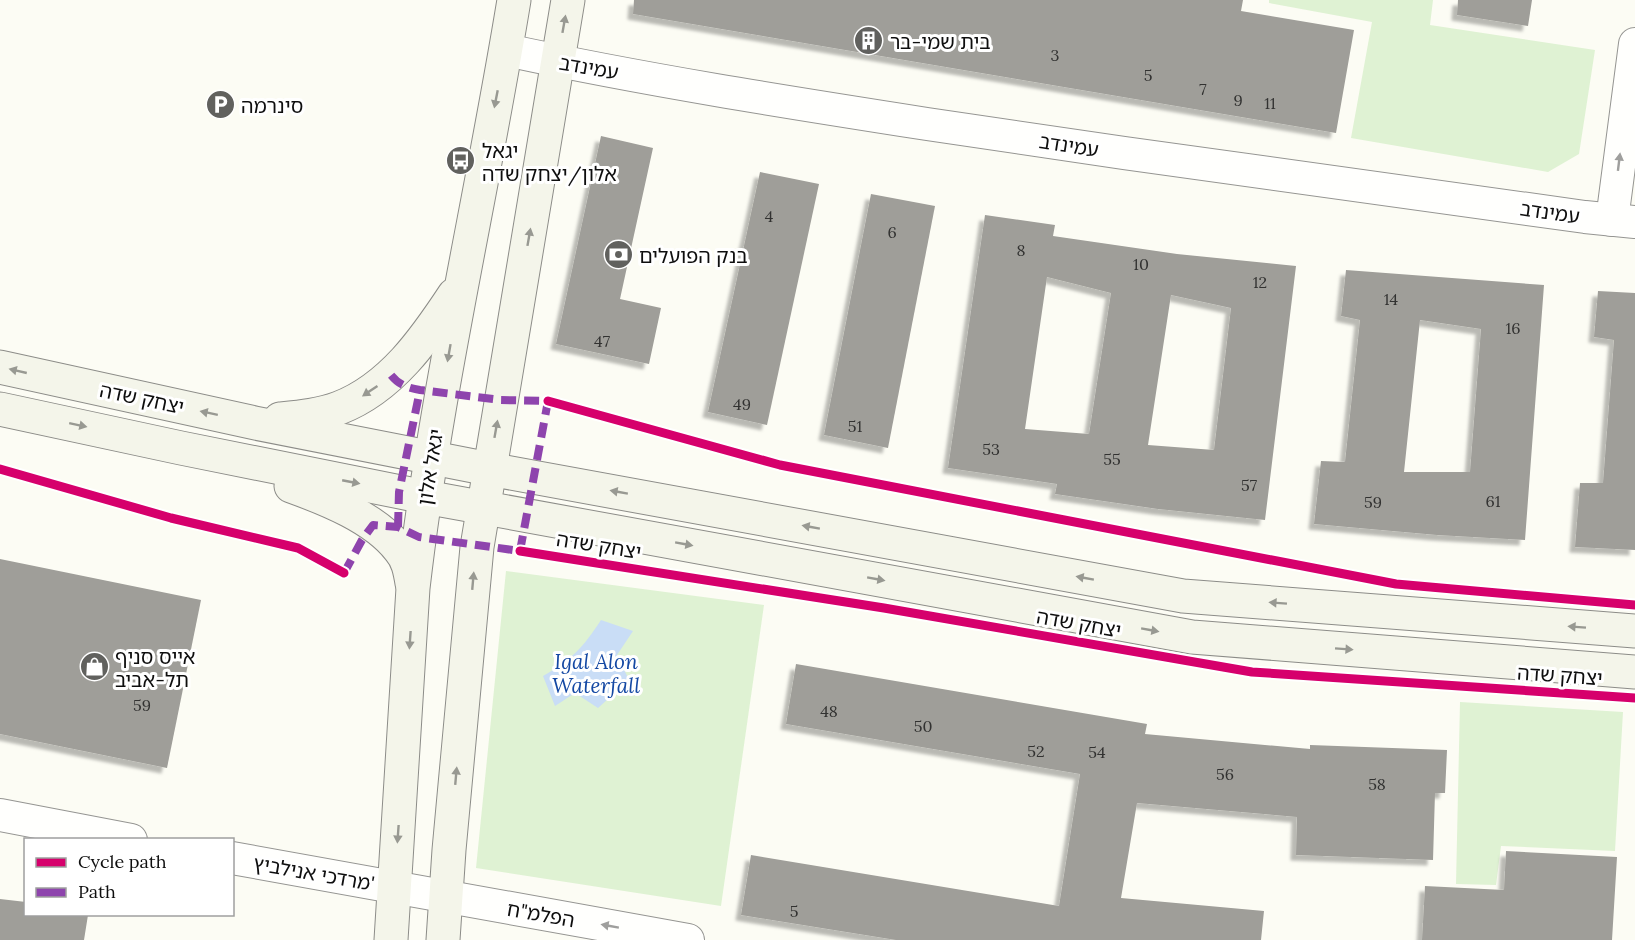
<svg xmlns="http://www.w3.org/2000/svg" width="1635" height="940" font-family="Lora,'Noto Sans Hebrew',serif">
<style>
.green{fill:#dff2d3}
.water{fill:#c9ddf6}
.building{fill:#9f9e99;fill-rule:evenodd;filter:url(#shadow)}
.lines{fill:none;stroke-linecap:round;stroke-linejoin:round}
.street-casing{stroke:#959592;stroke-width:34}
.secondary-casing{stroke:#8c8c88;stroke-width:35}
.street{stroke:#fffffd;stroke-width:32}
.secondary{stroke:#f4f5ea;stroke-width:33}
.quiet{stroke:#8e44ad;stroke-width:8;stroke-dasharray:15 8;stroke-linecap:butt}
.cycleway-casing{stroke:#fff;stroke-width:13}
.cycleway{stroke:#d6006c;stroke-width:9}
.oneway{fill:#989992}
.oneway2{fill:#9f9f9d}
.labels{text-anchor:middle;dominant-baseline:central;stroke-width:6;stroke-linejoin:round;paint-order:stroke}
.number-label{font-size:16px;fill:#323231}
.poi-label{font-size:20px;fill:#0e0e0e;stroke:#fff;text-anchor:start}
.street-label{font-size:20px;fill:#0e0e0e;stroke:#fff}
.water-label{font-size:21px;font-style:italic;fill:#1448a3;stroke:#fff}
</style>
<defs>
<filter id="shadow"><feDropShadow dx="-5.5" dy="5.5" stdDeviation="1.5" flood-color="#0004"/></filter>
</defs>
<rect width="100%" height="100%" fill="#fcfcf4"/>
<!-- green -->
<g class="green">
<path d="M1269,0H1433L1430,25L1595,50L1579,154L1548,172L1351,138L1372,22L1269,3Z"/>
<path d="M506,571L764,605L721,906L476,868Z"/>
<path d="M1460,702L1623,712L1615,851L1501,846L1496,885L1456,884Z"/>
</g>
<!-- water -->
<path class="water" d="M601,620L633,631L617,655L629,680L598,708L575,693L555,706L543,676C572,659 582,649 601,620Z"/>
<!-- building -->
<g class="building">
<path d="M634,0H1243L1241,11L1354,30L1336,133L633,14Z"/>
<path d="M1458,0H1532L1528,26L1457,15Z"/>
<path d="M601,136L653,148L620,299L661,308L649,364L556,344Z"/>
<path d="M760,172L819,184L767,425L708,412Z"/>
<path d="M871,194L935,206L888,448L824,435Z"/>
<path d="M985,215L1055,225L1053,236L1177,254L1296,266L1265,520L1158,509L1055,494L1057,484L948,468ZM1047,277L1111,293L1089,434L1025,429ZM1171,295L1231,308L1214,450L1148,445Z"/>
<path d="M1346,270L1544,285L1525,540L1437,535L1314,524L1321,461L1345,462L1360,320L1341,316ZM1420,320L1481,329L1470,472H1404Z"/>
<path d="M1598,291L1635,293V550L1575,547L1580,483H1603L1614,340L1594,337Z"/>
<path d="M0,559L201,600L167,768L0,734Z"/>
<path d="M796,664L1147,724L1145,734L1310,749V745L1447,750L1445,793H1435L1433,860L1296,855L1297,817L1137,803L1121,898L1264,911L1261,940H896L741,915L751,855L1059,906L1080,774L786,724Z"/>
<path d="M1506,851L1617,857L1612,940H1422L1425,886L1504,890Z"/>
<path d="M0,899L26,902V915H88L84,940H0Z"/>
</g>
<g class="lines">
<defs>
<g id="street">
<path d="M506,50C645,80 786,102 927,124C1146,157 1365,187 1585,217L1635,222"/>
<path d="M1612,220L1635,44"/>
<path d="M0,815L131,840"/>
<path d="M232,858L688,940"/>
</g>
<g id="secondary">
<path d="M0,367L255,423L489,469L1183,596L1635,631"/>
<path d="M0,409L181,448L425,497L1192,637L1635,672"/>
<path d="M280,419C300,417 321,415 339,408C391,388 425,339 454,295"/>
<path d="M291,486C327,499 375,518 399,549C408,559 410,571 412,583"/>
<path d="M391,940L413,588C436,390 482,196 514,0"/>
<path d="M443,940L449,850L477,547L568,0"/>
</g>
</defs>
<!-- street casing -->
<use href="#street" class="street-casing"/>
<!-- secondary casing -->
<use href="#secondary" class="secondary-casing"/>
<!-- street -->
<use href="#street" class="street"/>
<!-- secondary -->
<use href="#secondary" class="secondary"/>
<!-- quiet -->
<g class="quiet">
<path d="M398,527L399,492L420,390"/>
<path d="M344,573L362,540L373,525L398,527L419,537L520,551L548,401L501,400L420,390C408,388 399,385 391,375"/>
</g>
<defs>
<g id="cycleway">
<path d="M548,401L780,465L1396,584L1635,605"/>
<path d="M0,469L171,518L298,548L344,573"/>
<path d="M520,551L884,608L1252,672L1635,698"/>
</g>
</defs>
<!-- cycleway casing -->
<use href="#cycleway" class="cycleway-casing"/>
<!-- cycleway -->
<use href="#cycleway" class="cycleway"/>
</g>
<!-- one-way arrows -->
<defs><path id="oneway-solid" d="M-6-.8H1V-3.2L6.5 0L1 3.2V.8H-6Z" transform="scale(1.5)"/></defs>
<g class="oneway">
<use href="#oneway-solid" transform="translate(564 24) rotate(-80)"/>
<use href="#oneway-solid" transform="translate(496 99) rotate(101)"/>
<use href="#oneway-solid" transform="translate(529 237) rotate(-80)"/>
<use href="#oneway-solid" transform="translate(449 353) rotate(100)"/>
<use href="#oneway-solid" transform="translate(18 371) rotate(-167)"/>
<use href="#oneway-solid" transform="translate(370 391) rotate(146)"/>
<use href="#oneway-solid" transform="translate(209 413) rotate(-168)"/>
<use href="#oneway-solid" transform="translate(78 425) rotate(12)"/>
<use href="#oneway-solid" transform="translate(496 429) rotate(-80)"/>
<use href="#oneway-solid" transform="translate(351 482) rotate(11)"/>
<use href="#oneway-solid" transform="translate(619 492) rotate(-170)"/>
<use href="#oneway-solid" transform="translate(811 527) rotate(-170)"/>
<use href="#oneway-solid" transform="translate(684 544) rotate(10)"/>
<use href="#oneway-solid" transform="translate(1085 578) rotate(-170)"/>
<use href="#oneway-solid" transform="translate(876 579) rotate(10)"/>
<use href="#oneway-solid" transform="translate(473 581) rotate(-85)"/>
<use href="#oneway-solid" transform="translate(1278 603) rotate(-176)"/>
<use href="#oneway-solid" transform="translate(1577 627) rotate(-176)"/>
<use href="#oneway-solid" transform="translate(1150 630) rotate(10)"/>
<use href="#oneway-solid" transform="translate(410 640) rotate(94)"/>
<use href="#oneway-solid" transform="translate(1344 649) rotate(4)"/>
<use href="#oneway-solid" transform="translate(456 776) rotate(-85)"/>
<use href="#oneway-solid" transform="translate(398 834) rotate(94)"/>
</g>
<g class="oneway2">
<use href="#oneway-solid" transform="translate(1619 162) rotate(-83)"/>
<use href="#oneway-solid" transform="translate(610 926) rotate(-170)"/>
</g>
<!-- icons -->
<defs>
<symbol id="building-disc" viewBox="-11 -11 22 22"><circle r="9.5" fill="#61615e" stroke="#fff"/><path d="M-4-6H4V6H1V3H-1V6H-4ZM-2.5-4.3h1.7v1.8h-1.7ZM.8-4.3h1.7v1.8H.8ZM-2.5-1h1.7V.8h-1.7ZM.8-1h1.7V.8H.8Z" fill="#fff"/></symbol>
<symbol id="parking-disc" viewBox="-11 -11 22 22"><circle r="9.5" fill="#61615e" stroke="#fff"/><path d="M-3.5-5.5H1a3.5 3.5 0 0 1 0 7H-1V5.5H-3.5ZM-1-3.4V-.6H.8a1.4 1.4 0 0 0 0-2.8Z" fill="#fff"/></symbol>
<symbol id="bus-disc" viewBox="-11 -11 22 22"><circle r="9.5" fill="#61615e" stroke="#fff"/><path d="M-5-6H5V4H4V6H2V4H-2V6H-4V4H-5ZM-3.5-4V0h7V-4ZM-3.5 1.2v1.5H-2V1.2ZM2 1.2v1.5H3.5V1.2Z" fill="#fff"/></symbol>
<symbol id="bank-disc" viewBox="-11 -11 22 22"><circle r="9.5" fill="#61615e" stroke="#fff"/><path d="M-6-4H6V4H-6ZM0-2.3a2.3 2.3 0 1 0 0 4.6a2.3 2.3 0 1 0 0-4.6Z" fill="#fff"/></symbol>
<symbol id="shop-disc" viewBox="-11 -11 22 22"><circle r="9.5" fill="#61615e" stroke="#fff"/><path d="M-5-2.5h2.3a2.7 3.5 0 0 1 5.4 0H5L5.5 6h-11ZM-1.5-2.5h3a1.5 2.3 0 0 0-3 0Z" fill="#fff"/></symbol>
</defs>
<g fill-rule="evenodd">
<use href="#building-disc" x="852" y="24" width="33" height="33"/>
<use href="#parking-disc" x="204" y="88" width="33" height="33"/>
<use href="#bus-disc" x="444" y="144" width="33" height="33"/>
<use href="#bank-disc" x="602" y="238" width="33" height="33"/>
<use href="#shop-disc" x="78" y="650" width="33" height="33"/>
</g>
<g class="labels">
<!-- number labels -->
<g class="number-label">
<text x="1055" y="55">3</text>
<text x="1148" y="75">5</text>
<text x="1203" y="89">7</text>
<text x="1238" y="100">9</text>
<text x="1270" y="103">11</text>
<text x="769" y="216">4</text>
<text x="892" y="232">6</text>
<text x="1021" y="250">8</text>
<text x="1141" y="264">10</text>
<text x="1260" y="282">12</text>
<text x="1391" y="299">14</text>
<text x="1513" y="328">16</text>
<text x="602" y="341">47</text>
<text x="742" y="404">49</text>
<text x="855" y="426">51</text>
<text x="991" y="449">53</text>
<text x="1112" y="459">55</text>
<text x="1249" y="485">57</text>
<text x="1493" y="501">61</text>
<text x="1373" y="502">59</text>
<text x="142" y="705">59</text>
<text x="829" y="711">48</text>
<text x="923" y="726">50</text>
<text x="1036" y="751">52</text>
<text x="1097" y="752">54</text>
<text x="1225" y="774">56</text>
<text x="1377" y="784">58</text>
<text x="794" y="911">5</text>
</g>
<!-- poi labels -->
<g class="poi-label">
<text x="890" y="41">בית שמי-בר</text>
<text x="241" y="105">סינרמה</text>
<text x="482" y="150">יגאל<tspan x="482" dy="23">אלון/יצחק שדה</tspan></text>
<text x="639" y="255">בנק הפועלים</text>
<text x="115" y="656">אייס סניף<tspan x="115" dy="23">תל-אביב</tspan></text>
</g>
<!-- street labels -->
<g class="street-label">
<text transform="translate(589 67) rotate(10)">עמינדב</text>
<text transform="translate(1069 145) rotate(9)">עמינדב</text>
<text transform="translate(1550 212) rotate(8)">עמינדב</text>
<text transform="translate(142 398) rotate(12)">יצחק שדה</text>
<text transform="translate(430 467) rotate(-81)">יגאל אלון</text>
<text transform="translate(599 545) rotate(9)">יצחק שדה</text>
<text transform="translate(1079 623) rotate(10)">יצחק שדה</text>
<text transform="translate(1560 675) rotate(4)">יצחק שדה</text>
<text transform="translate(314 873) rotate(10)">מרדכי אנילביץ'</text>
<text transform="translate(541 914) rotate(10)">הפלמ"ח</text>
</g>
<!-- water labels -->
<g class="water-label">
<text x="596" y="661">Igal Alon<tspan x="596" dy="24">Waterfall</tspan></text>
</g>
</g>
<!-- legend -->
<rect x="24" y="838" width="210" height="78" fill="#ffffff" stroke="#9f9f9f" stroke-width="1.5"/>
<rect x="36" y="858" width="30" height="9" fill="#d6006c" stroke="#9f9f9f" stroke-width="1.5"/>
<text x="78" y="868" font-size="18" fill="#0e0e0e">Cycle path</text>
<rect x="36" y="888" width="30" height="9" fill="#8e44ad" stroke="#9f9f9f" stroke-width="1.5"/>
<text x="78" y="898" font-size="18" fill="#0e0e0e">Path</text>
</svg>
